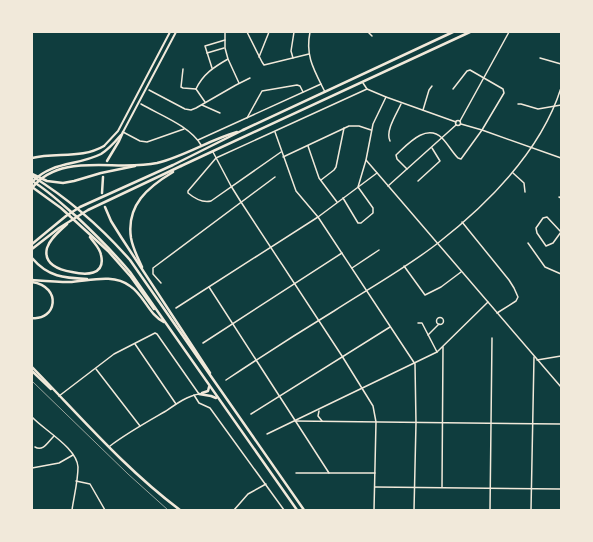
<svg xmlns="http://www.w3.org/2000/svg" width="593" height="542" font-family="Bitter,serif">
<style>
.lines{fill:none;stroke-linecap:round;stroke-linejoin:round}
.minor{stroke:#f1e9da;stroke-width:1.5}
.secondary{stroke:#f1e9da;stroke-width:2}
.primary{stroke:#f1e9da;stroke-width:2.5}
.trunk{stroke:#f1e9da;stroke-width:2.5}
.rail{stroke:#97a49c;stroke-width:1}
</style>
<rect width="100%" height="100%" fill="#0f3d3e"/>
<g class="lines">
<!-- minor -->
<g class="minor">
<path d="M225,32V48L228,59L239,83"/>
<path d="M247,32L262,62L264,65L309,54"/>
<path d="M310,32C305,56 314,70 325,92"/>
<path d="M368,32L372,36"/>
<path d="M207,53L224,48"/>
<path d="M259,57L269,32"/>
<path d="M293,58L291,51L294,32"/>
<path d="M540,58L561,64"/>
<path d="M212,68L205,46L225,40"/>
<path d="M183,69L181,87L183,88L196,89"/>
<path d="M363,83L367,89L386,97L456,122"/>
<path d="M196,89C203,74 214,67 228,59"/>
<path d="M196,89L205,102"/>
<path d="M149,90L185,109L191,110L196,108L236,85L250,78"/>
<path d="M141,104C160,115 190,126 201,145"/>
<path d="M518,104H521L538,109L561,105"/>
<path d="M202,105L220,113"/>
<path d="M423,110L429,90L432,86"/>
<path d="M247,118L262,91L297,85L300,86L303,92"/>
<circle cx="458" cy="123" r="2.5"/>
<path d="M460,121L509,32"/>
<path d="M461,124L482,130L561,158"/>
<path d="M123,132L140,141L147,142L184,129"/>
<path d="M275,132L296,191L318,217L415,364L416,423L414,510"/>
<path d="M198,140L321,84"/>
<path d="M390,141C385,131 397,113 401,104"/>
<path d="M308,146L319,178L337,202"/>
<path d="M213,152L231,186L241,202L342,356L373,406L376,422L374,510"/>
<path d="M281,152L211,201C203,203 194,198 188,193V191L216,158L367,89"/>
<path d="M283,157L349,126H359L371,130"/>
<path d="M366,160L561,387"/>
<path d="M407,169L397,159L396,155C408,144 426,123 442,138C448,144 452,152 458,158L461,159L482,130L504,93L503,89L470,70L467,71L453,89"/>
<path d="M513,173L524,183L525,192"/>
<path d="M321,180L334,170L336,167L344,128"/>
<path d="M418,181L440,161L432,148"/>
<path d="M388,186L456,125"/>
<path d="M559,197L561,198"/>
<path d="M343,198L358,223H361L373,213V208L358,187L366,160L373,124L386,97"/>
<path d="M462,222L509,280L514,288L518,297L516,301L497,313"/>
<path d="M561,232L553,243L546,246L537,233L536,228L543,218L547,217L561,232"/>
<path d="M528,243L545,267L561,274"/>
<path d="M404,266L425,295L441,287L461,272"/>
<path d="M352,268L379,250"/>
<path d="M161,283L153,274V268L275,177"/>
<path d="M209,287L329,473"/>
<path d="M176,308L318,217L377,173"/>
<circle cx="440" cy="321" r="3.5"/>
<path d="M418,323H422L437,352"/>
<path d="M428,335L439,324"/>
<path d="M203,343L342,253"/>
<path d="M135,344L176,404"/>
<path d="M537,360L561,356"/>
<path d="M96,369L140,426"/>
<path d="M226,380C262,356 298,333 334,311C368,289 406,268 438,243C489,203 541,151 561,88"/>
<path d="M194,395L199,403L210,408L284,510"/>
<path d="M59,396L114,354L155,333L157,334L199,394C187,396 176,404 166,411C147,422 127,433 110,446"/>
<path d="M319,411L318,416L322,421"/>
<path d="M251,414L390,327"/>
<path d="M32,417C44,430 77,448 78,467C78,481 74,496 72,510"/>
<path d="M295,421L561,424"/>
<path d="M267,434L437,352L488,302"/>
<path d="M35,447C43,452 48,442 54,436"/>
<path d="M32,468L59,463L73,455"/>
<path d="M296,473H375"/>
<path d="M76,481L90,484L105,510"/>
<path d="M375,487L561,489"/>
<path d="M442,487L443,347"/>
<path d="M234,510L248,494L266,484"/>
<path d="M490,510L492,338"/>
<path d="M531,510L534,357"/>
</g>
<!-- secondary -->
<g class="secondary">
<path d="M123,132L176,32"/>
<path d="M104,146L118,131L170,32"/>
</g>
<!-- primary -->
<g class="primary">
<path d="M243,130L453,32"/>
<path d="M181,166L470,32"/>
<path d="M32,182C52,161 77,166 101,154C109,149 115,142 121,135"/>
<path d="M32,367C80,416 125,469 180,510"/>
<path d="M32,371L51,389"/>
</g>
<!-- trunk -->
<g class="trunk">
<path d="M32,158C56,152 82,159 104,146"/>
<path d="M107,161L119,141L123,132"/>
<path d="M32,174L47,181L63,183L74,181L101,173L135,166"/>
<path d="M32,176C69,199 101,227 130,260L304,510"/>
<path d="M32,181C49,191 63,205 78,218C96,235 114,253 130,272L297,510"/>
<path d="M32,187L61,208L108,251L131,277L154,309"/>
<path d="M32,188C61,151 116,172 157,163C185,156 209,140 237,132"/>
<path d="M102,193L103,177"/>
<path d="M105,207L111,221L121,237L210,373"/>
<path d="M67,224C60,231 50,238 47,248C43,264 59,270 72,272C85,275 106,276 101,255C100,248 94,243 90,237"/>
<path d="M32,244L66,216L80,207L173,165L243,130"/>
<path d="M32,249L59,228L88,210L181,166"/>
<path d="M32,258C48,277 64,278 87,279"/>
<path d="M142,267C138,258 133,249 131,238C126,205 148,187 173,172"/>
<path d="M32,280C45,281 57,282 69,282C89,281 113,273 130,286C144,295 149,315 164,322"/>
<path d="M32,282C63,287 56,321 32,318"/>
<path d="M202,393L208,391L209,387"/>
<path d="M199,394L211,396L216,398"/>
</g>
<!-- rail -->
<path class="rail" d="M32,381L128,474L168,510"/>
</g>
<!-- border -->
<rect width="593" height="542" fill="none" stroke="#f1e9da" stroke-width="66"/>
</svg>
